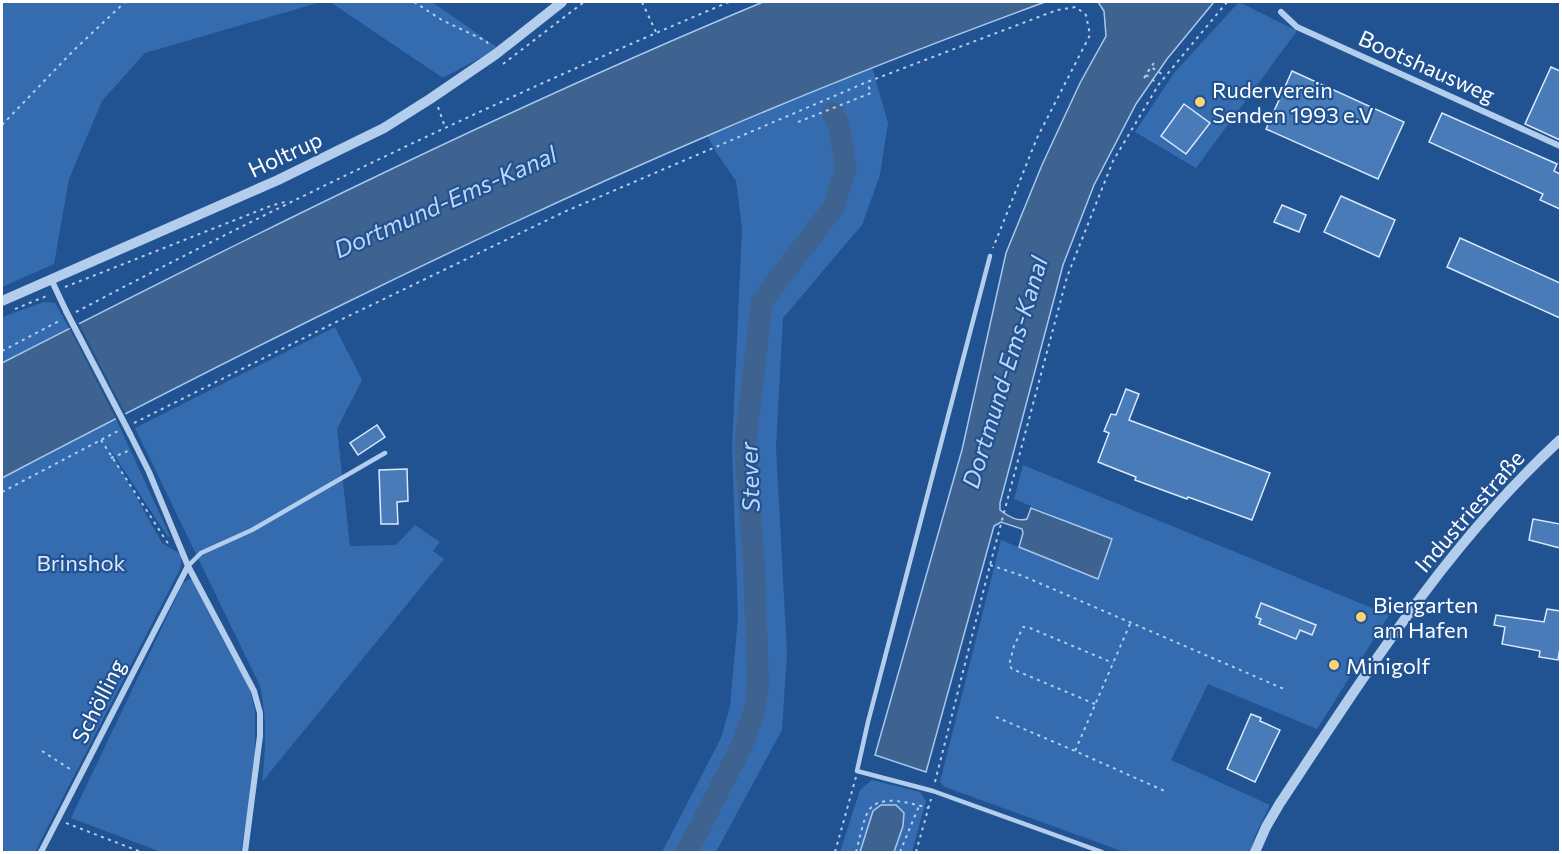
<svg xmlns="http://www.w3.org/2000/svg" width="1562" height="854" font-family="Commissioner,sans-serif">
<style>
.green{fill:#356cb0}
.water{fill:#3f6390;stroke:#a7c8ee;stroke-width:1.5}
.pier{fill:#215292}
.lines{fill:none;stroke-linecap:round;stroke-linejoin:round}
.river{stroke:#3f6390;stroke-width:22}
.building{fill:#4a7bb9;stroke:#d9e8fa;stroke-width:1.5}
.path{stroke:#b3cded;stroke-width:2;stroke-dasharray:3 4.5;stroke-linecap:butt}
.service{stroke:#b3cded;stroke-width:4.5}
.minor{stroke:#b3cded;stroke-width:6}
.tertiary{stroke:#b3cded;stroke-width:10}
.minor-bridge{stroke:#b3cded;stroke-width:6}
.poi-dot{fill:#fad374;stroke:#215292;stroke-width:2}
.labels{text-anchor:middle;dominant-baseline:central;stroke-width:4.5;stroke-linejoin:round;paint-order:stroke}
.street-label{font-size:22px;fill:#fff;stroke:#215292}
.poi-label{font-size:22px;fill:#fff;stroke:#215292;text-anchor:start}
.park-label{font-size:22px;fill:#d9e8fa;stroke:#215292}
.water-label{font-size:24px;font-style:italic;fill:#bfd7f4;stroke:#215292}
</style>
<rect width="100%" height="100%" fill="#215292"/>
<!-- green -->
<g class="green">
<path d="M2,2H321L145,53L102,101L69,179L54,264L2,287Z"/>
<path d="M330,2H432L498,48L443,78Z"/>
<path d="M1239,2L1297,31L1196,168L1135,132L1174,73Z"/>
<path d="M872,67L888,123L880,175L862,225L783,318L776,447L787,653L782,730L716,852H662L721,738L730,706L738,618L732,448L742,228L736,181L716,152L707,135Z"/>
<path d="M44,302L55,303L69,328L2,363V317Z"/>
<path d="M335,327L362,380L337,429L350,546L396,545L415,525L440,542L433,551L444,559L262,782C266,749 267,718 260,686L135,428Z"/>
<path d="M116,419L170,536L168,537L106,443L162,543L182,555L180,569L35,852H2V478Z"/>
<path d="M1023,465L1389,615L1317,729L1208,684L1171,760L1270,805L1255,836L1250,852H1124L945,787L940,782L1001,540L1097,579L1112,540L1014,499Z"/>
<path d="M189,579H195L250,689L255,712V764L241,852H161L71,818L183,583Z"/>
<path d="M872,780L920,792L926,801L912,852H894L903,826L873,811L860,852H840L860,790Z"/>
</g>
<!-- water -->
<g class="water">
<path d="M763,2H1045C931,44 818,88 707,136C467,239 233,357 2,478V363C252,235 504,110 763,2Z"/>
<path d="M1098,2H1214L1167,59L1136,104L1094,185L1063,265L1000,503V510C1007,516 1018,522 1027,519L1031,508L1112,539L1098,579L1019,547L1023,533L1022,529L1001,522L994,526L926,772L875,755L962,450L1006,253L1042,165L1080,83L1106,36L1104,11Z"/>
<path d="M881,805H896L904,813L903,826L894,852H860L873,811Z"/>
</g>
<!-- pier -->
<path class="pier" d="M77,320L127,417L117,421L68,325Z"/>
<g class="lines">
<!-- river -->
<path class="river" d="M687,852L742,745L754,713L758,685L754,562L745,447L762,301L833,208L846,167L839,126L833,113"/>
</g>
<!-- building -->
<g class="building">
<path d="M1551,67L1560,71V140L1525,124Z"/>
<path d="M1292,71L1404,122L1378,179L1266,129Z"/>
<path d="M1184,104L1210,123L1186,154L1161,136Z"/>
<path d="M1442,113L1557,164L1554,171L1560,174V209L1540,200L1543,194L1429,142Z"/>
<path d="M1341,196L1395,220L1379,257L1324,232Z"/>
<path d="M1282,205L1306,215L1299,232L1274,222Z"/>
<path d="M1460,238L1560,283V318L1447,267Z"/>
<path d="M1126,389L1139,394L1129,420L1270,473L1252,520L1188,497L1187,499L1135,480L1136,477L1098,462L1109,433L1104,431L1111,414L1116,415Z"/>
<path d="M377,425L385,437L358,455L350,443Z"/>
<path d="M407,469L408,501L397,502L398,524H381L379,470Z"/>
<path d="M1533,519L1560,524V548L1529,540Z"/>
<path d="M1261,603L1316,625L1312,635L1300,630L1296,639L1259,624L1261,619L1256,617Z"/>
<path d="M1547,609L1560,611V647L1558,660L1539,657L1540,651L1502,644L1505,627L1494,625L1496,615L1544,622Z"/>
<path d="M1251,714L1261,718L1260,721L1280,730L1255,782L1227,769Z"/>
</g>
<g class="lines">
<!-- path -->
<g class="path">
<path d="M414,2L442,20L486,41L489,45"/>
<path d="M642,2L656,32"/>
<path d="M1154,63C1150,68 1146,74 1143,80L1151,67L1165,76"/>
<path d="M503,64L584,2"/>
<path d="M1146,75L1158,84"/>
<path d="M438,107L445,127"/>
<path d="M798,122L871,93L867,82"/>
<path d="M2,125L73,51L125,2"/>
<path d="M65,287L273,205L289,201"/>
<path d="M15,309L49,295"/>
<path d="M76,312C290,199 507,95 729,2"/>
<path d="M2,351L61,320"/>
<path d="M134,423L332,324L564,212L867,82L1057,10L1076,7L1086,15L1090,35L1037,138L993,248"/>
<path d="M101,440L169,545"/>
<path d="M111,458L128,451"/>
<path d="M2,492L118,431"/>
<path d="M990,565L1023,576L1284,689"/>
<path d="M1130,624L1075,751L1167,792"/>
<path d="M1095,704L1012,669L1009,665L1014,646L1023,627L1030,628L1113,663"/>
<path d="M996,717L1075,751"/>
<path d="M42,751L73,771"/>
<path d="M935,782L990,565L1067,277L1113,161L1159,84L1227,2"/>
<path d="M66,823L141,852"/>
<path d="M835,852L856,777"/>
<path d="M856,852C859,842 863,819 869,810C881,793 912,804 929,808"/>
<path d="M900,852L919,806"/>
<path d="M916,852L931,799"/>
</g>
<!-- service -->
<g class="service">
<path d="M990,256L868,722L857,771L933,791L1102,852"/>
<path d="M188,566L201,553L252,530L385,453"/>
</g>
<!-- minor -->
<g class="minor">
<path d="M1281,12L1297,27L1560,146"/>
<path d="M51,279L66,311"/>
<path d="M130,434L149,472L188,566L254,691L260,713V736L245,852"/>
<path d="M41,852L188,566"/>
</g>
<!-- tertiary -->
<g class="tertiary">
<path d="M2,301L278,180L384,128L430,99L496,54L562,2"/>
<path d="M1255,852L1266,827L1280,803C1365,675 1447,544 1560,440"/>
</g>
<!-- minor-bridge -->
<path class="minor-bridge" d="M66,311L130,434"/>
</g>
<!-- markers -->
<g class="poi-dot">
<circle cx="1200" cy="102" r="6"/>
<circle cx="1361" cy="617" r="6"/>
<circle cx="1334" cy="665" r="6"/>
</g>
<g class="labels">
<!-- street labels -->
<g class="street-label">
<text transform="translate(1427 66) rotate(24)">Bootshausweg</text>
<text transform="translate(285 154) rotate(-25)">Holtrup</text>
<text transform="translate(1469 511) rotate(-49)">Industriestraße</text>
<text transform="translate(98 701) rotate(-63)">Schölling</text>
</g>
<!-- poi labels -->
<g class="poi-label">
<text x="1212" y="89">Ruderverein<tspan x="1212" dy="25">Senden 1993 e.V</tspan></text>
<text x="1373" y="604">Biergarten<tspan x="1373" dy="25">am Hafen</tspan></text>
<text x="1346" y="665">Minigolf</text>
</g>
<!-- park labels -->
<g class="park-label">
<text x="81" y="562">Brinshok</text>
</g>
<!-- water labels -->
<g class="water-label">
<text transform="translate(445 201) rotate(-24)">Dortmund-Ems-Kanal</text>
<text transform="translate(1004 372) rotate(-73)">Dortmund-Ems-Kanal</text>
<text transform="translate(749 477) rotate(-92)">Stever</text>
</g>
</g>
<!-- border -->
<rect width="1562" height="854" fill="none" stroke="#ffffff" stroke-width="6"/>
</svg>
